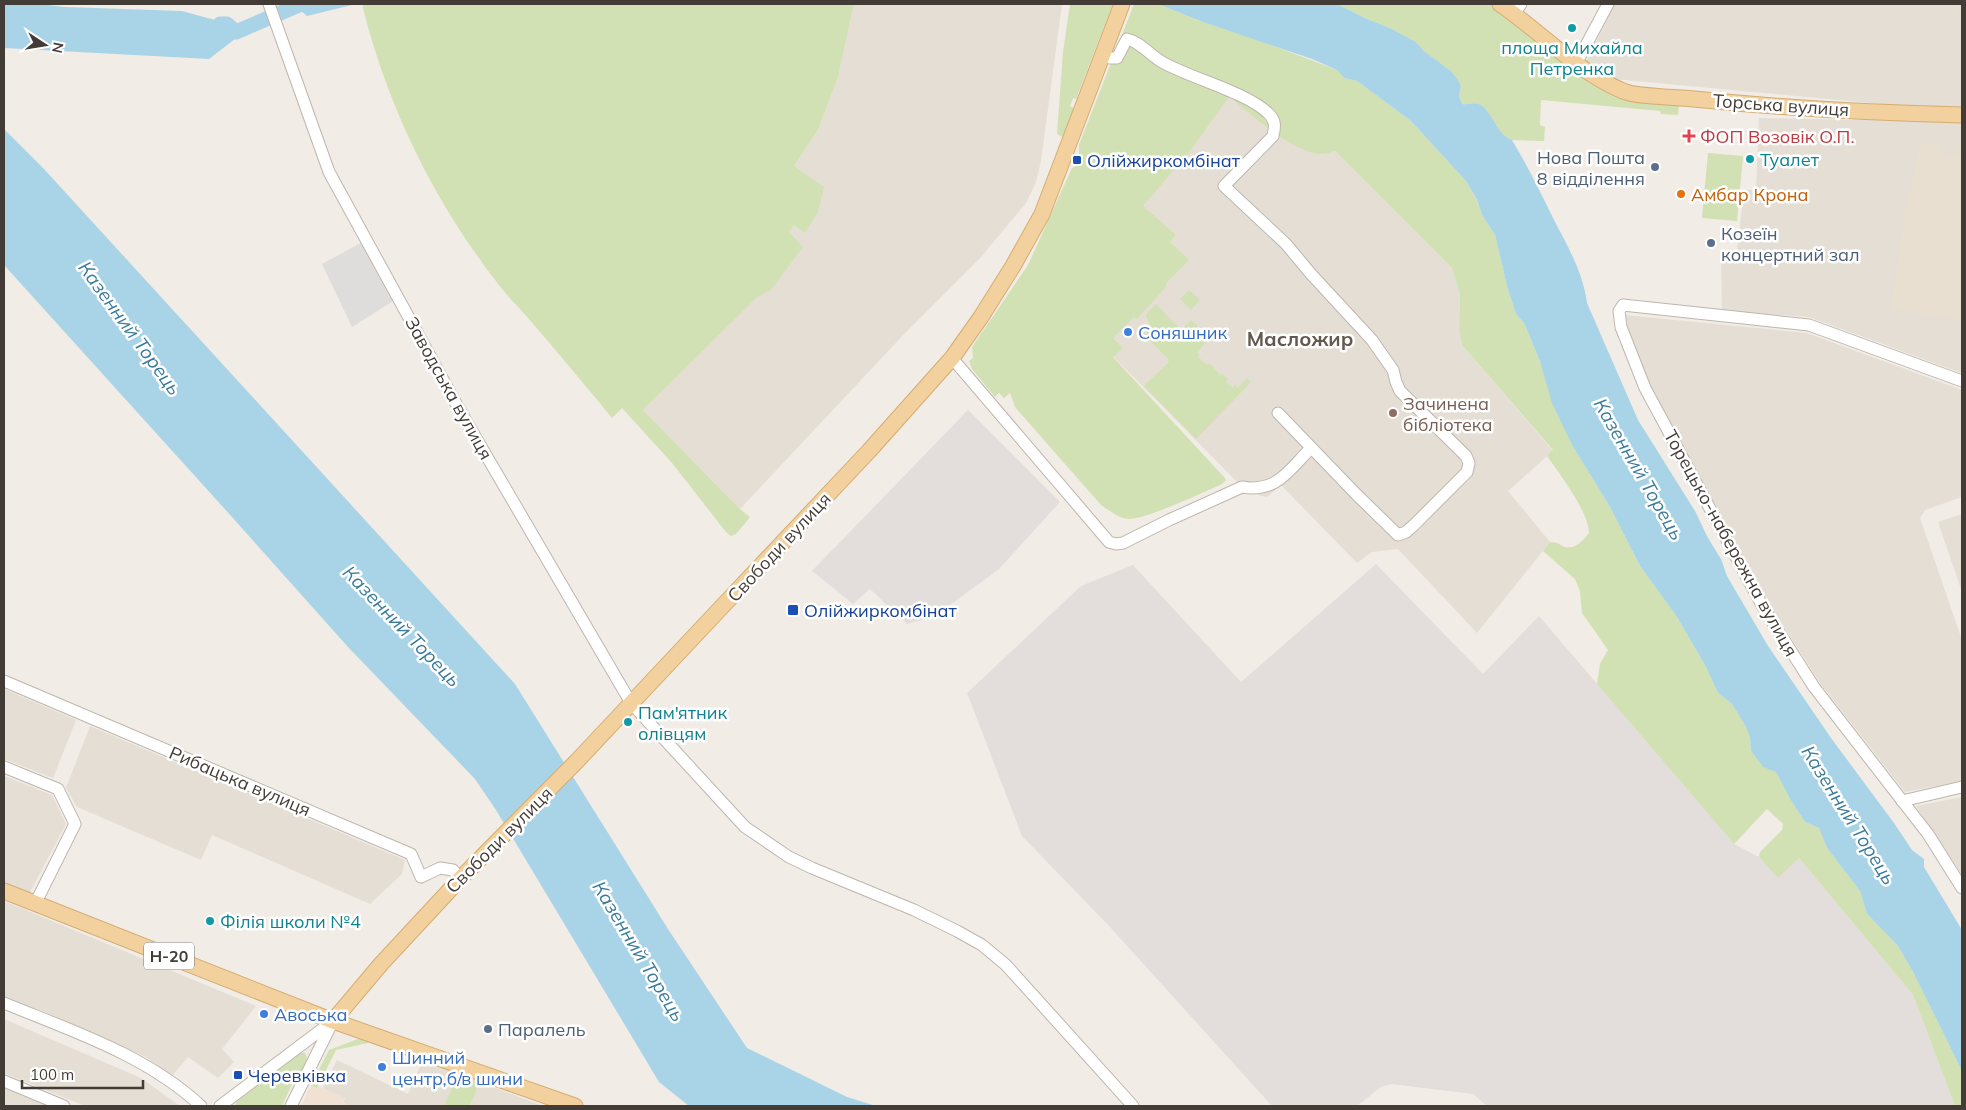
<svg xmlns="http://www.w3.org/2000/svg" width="1966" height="1110" font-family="Mulish,sans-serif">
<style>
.residential{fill:#e4ded5}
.commercial{fill:#f1e1d3}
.industrial{fill:#e3dedb}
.education{fill:#e8dfd1}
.green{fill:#d1e1b3}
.parking{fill:#dfdddb}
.water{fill:#a9d4e7}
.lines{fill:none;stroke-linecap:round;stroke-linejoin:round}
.river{stroke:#a9d4e7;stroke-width:15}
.minor-casing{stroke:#beb6ad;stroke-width:13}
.major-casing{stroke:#d5ac70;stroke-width:17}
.minor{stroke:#fff;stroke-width:11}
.major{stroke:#f2d19e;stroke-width:15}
.culture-dot{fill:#0f9aa8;stroke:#fff;stroke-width:2}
.health-dot{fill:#e0444e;stroke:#fff;stroke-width:2}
.transit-dot{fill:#1a4fb4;stroke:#fff;stroke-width:2}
.service-dot{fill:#5c6f8a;stroke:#fff;stroke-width:2}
.food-dot{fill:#e8710a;stroke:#fff;stroke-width:2}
.shop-dot{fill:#3f7fe0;stroke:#fff;stroke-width:2}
.education-dot{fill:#8d6e63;stroke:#fff;stroke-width:2}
.labels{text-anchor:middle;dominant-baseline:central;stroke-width:5;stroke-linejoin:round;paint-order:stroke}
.shield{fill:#fff;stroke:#7b7672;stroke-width:1}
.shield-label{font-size:16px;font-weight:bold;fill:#433c36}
.culture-label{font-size:18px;fill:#0d838f;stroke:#fff;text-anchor:start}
.street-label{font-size:18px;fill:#433c36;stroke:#fff}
.health-label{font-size:18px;fill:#be3a42;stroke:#fff;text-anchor:start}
.service-label{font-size:18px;fill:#4e5e75;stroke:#fff;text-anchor:start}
.transit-label{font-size:18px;fill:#164399;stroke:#fff;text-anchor:start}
.food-label{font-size:18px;fill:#c56008;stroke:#fff;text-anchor:start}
.shop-label{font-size:18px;fill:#366cbe;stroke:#fff;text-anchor:start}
.education-label{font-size:18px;fill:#785e54;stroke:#fff;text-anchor:start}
.water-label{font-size:19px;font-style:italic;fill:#3a7b9a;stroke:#fff}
.quarter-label{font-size:20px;font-weight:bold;fill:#64594f;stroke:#fff}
</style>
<rect width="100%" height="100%" fill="#f1ece6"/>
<!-- residential -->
<g class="residential">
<path d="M854,4H1062L1041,161L1036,182L1026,203L981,257L908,330L740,509L643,410L757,296L771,290L789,232L794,225L805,233L794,166L818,130L838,77Z"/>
<path d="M1615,4H1962V107L1892,105L1603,78L1585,64Z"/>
<path d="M1229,97L1272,132L1322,155L1335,151L1452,268L1460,295L1459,330L1462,345L1553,451L1508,491L1550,542L1477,633L1398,549L1372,552L1357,563L1281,485L1267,497L1248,493L1087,330L1176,235L1142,206L1191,150Z"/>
<path d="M1759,118L1962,122V373L1809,317L1722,311L1721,257L1736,259L1744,190H1756Z"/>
<path d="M1624,315L1807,333L1962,390V497L1925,510L1920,518L1962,640V781L1905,792L1820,683L1769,603L1649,385L1624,322Z"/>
<path d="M1962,514V592L1938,522Z"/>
<path d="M4,689L76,720L53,778L4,759Z"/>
<path d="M90,726L405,860L402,874L370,904L212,835L201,860L77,807L66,788Z"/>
<path d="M4,776L52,795L66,824L29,894L4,884Z"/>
<path d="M1962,797V875L1916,806Z"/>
<path d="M4,901L256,1006L222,1049L234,1062L218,1078L188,1057L172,1076L146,1057L57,1017L4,996Z"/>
<path d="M4,1019L141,1078L180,1106H85L4,1073Z"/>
<path d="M423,1059L458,1074L444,1106H350L343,1102L345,1099L323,1088L337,1060L408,1094Z"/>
<path d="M480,1082L543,1106H470Z"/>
<path d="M4,1087L52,1106H4Z"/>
</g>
<!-- commercial -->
<path class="commercial" d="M311,1085L317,1087L318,1086L345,1098L343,1102L350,1106H301Z"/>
<!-- industrial -->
<g class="industrial">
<path d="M968,410L1060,502L999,569L935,616L907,624L870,589L853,604L812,571Z"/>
<path d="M1376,564L1483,674L1539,616L1734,844L1759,857L1778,877L1799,858L1913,995L1955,1106H1487L1473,1094L1391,1084L1381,1087L1357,1106H1272L1110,927L1022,836L967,693L1081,586L1133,565L1241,682Z"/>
</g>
<!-- education -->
<path class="education" d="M1921,142L1941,147L1940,154H1962V321L1891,309L1906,206Z"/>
<!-- green -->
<g class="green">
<path d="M362,4H854L838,77L818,130L794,166L824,187L818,212L805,233L794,225L789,232L803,247L771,290L757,297L643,410L740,509L750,517L736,534L731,536L726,532L672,463L622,408L612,418C585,385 557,352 529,319C519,308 508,297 499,285C434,202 387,106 362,4Z"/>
<path d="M1070,4H1113L1076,99L1073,98L1070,106L1074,108L1063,137L1057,134L1063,52Z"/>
<path d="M1134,4H1158L1203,22L1261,41L1337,70L1344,78L1357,81L1411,121L1466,181L1477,201L1482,215L1495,235L1508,290L1516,314L1524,323L1530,337L1572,445L1610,507L1640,566L1677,617L1706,667L1718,693L1732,704L1746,727L1750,738L1751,751L1763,767L1776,771L1790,799L1805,822L1819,828L1827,848L1860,891L1867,914L1898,946L1913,972L1962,1071V1106H1955L1913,995L1799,858L1778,878L1759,857L1760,852L1782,830L1783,824L1767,809L1734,844L1597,684L1600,664L1608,650L1582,613L1580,591L1575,579L1543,551L1550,542C1559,542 1559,545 1565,547C1576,550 1584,539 1589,533C1588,510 1560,475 1547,456L1553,450L1462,345L1459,330L1460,295L1452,268L1335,151C1331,152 1325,155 1320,154C1291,152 1252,115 1229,97L1191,150L1143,206L1176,235L1170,242L1189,260L1167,282L1164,289L1137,319L1134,317L1113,338L1123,348L1113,357L1224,477L1226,480L1222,484C1204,492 1145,520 1128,519C1118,518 1109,510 1101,505L1015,407L1010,393L1004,398L999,393L995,397L972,369L969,361L973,358L972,347L1028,265L1072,168L1078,165L1081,156L1079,155V145Z"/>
<path d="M1337,4H1493L1549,48L1588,82L1611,95L1625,99L1679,105L1678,115L1661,114L1660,111L1541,100L1540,125L1545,127L1544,141L1512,140C1496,134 1493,111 1479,104C1474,102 1467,105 1462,104L1459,96L1461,86L1451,71L1424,51L1416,42L1392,29L1365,18Z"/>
<path d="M1708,153L1743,156L1737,221L1702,218Z"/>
<path d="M1189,290L1200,300L1191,310L1180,299Z"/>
<path d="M1156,304L1181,330L1191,320L1210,337L1197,353L1199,355L1198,357L1207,365L1209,363L1220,375L1222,373L1228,379L1226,382L1233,388L1235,385L1238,388L1247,378L1251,382L1196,439L1144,386L1168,363L1169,360L1145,335L1150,327L1146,315Z"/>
<path d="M358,1039L368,1041V1043L336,1050L317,1088L311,1085L329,1050Z"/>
<path d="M301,1053H305L307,1058L296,1086L292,1084L282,1106H235L237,1101Z"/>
<path d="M458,1074L480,1082L470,1106H444Z"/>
</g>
<!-- parking -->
<path class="parking" d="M366,240L398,298L352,327L322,264Z"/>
<!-- water -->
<g class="water">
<path d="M4,4H40L65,7L182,11L237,26L235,39L209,59L4,48Z"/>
<path d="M300,4H356L307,16L296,7Z"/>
<path d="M1158,4H1337L1365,18L1392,29L1416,42L1424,51L1451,71L1458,80L1461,86L1459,96L1462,104C1467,105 1474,102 1479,104C1493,111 1496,134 1512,140C1527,165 1540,191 1553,218C1567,245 1583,272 1587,303L1638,420L1695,511L1708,538L1721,559L1727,576L1768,646L1831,738L1894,823L1912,850L1924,859V867L1962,930V1071L1913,972L1898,946L1867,914L1860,891L1827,848L1819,828L1805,822L1790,799L1776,772L1763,767L1751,751L1750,738L1746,727L1732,704L1718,693L1706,667L1677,617L1640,566L1610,507L1572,445L1552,403L1540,362L1530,337L1524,323L1516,314L1508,290L1495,235L1482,215L1477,200L1466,181L1411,121L1357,81L1344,78L1337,70L1312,59L1203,22Z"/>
<path d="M4,129L44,169L515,684L668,929L747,1048L847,1097L876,1106H689L659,1082L496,810L475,779L348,647L232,517L4,265Z"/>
</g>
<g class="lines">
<!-- river -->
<path class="river" d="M220,24H227L236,32L301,4"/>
<defs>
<g id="minor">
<path d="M269,4L329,172L459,409L631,703L745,827L789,857L812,868L914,910L957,931L982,945L1006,965L1133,1106"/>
<path d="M1514,14L1521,4"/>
<path d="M1102,55L1110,58H1117L1127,39C1140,42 1150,55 1162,62C1192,79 1247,92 1269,114C1276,121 1275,127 1273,136L1224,186L1286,244L1311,274L1372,340L1393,370L1396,382L1400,391L1466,456L1469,463L1467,472L1414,525L1406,532L1398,535L1356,494L1278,413"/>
<path d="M1576,64L1608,4"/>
<path d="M952,358L1109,542L1116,544L1123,543L1169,520L1242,487C1277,493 1289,470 1311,448"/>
<path d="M1962,381L1809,325L1623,305L1619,311L1621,327L1645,388L1763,607L1814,687L1928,834L1962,888"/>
<path d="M4,681L411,854L421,877L440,868L453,870L460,879"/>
<path d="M4,767L58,789L75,824L35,904"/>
<path d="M1902,801L1962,787"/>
<path d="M4,1003C72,1031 146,1055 201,1106"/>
<path d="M4,1081L64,1106"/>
<path d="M220,1106L333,1021"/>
<path d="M291,1106L330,1027"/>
</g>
<g id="major">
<path d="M1500,4C1541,32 1576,71 1623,91C1636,97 1677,97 1694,99C1783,108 1873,113 1962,115"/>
<path d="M4,891L333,1021L575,1106"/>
<path d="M333,1021L381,964L460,879L577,761L717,612L869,451L952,358L981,317L1013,266L1042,214L1122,4"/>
</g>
</defs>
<!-- minor casing -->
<use href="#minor" class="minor-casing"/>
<!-- major casing -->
<use href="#major" class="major-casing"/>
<!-- minor -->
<use href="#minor" class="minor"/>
<!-- major -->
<use href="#major" class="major"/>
</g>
<!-- markers -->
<g class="culture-dot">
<circle cx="1572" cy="28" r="5"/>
<circle cx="1750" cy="159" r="5"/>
<circle cx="628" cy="722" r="5"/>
<circle cx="210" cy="921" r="5"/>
</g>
<path class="health-dot" d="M1686.5 128.5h5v5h5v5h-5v5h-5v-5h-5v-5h5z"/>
<g class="transit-dot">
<rect x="1072" y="155" width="10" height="10" rx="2.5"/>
<rect x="787" y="604" width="12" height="12" rx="2.5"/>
<rect x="233" y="1070" width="10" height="10" rx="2.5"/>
</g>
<g class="service-dot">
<circle cx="1655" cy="167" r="5"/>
<circle cx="1711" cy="243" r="5"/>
<circle cx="488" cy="1029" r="5"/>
</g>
<circle class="food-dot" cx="1681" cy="194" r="5"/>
<g class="shop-dot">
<circle cx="1128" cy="332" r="5"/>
<circle cx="264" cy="1014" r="5"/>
<circle cx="382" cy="1067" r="5"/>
</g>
<circle class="education-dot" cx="1393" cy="413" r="5"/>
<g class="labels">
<!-- shield labels -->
<rect class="shield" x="144" y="942.5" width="50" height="27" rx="4"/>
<g class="shield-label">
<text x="169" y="956">Н-20</text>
</g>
<!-- culture labels -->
<g class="culture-label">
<text x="1572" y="47" text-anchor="middle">площа Михайла<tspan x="1572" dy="21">Петренка</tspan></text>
<text x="1760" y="159">Туалет</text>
<text x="638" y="712">Пам'ятник<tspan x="638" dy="21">олівцям</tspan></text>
<text x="220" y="921">Філія школи №4</text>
</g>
<!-- street labels -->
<g class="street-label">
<text transform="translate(1781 105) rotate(4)">Торська вулиця</text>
<text transform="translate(449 388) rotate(61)">Заводська вулиця</text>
<text transform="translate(1731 543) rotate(61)">Торецько-набережна вулиця</text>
<text transform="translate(779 547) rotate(-47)">Свободи вулиця</text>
<text transform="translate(240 781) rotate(23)">Рибацька вулиця</text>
<text transform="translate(499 840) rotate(-45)">Свободи вулиця</text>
</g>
<!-- health labels -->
<g class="health-label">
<text x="1700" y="136">ФОП Возовік О.П.</text>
</g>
<!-- service labels -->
<g class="service-label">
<text x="1645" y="157" text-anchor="end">Нова Пошта<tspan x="1645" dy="21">8 відділення</tspan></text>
<text x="1721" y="233">Козеїн<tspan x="1721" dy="21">концертний зал</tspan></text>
<text x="498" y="1029">Паралель</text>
</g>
<!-- transit labels -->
<g class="transit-label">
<text x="1087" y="160">Олійжиркомбінат</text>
<text x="804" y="610">Олійжиркомбiнат</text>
<text x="248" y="1075">Черевківка</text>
</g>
<!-- food labels -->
<g class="food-label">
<text x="1691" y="194">Амбар Крона</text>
</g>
<!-- shop labels -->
<g class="shop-label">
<text x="1138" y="332">Соняшник</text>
<text x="274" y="1014">Авоська</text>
<text x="392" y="1057">Шинний<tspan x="392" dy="21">центр,б/в шини</tspan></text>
</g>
<!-- education labels -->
<g class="education-label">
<text x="1403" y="403">Зачинена<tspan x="1403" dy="21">бібліотека</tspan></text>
</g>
<!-- water labels -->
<g class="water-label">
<text transform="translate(130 328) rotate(54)">Казенний Торець</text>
<text transform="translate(1639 469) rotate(60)">Казенний Торець</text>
<text transform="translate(402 626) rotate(46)">Казенний Торець</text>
<text transform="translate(1849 815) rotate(58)">Казенний Торець</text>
<text transform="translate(639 951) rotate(59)">Казенний Торець</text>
</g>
<!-- quarter labels -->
<g class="quarter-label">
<text x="1300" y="338">Масложир</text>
</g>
</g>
<!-- border -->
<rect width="1966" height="1110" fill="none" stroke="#433c36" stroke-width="10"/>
<!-- north arrow -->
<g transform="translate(45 45) rotate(102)" stroke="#ffffff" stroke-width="4" paint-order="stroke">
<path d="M0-4L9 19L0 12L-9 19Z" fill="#433c36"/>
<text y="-8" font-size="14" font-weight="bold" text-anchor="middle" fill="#433c36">N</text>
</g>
<!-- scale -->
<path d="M22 1080v8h121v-8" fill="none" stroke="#433c36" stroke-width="2.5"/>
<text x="30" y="1080" font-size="15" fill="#433c36" stroke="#ffffff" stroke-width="4" paint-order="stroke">100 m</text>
</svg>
